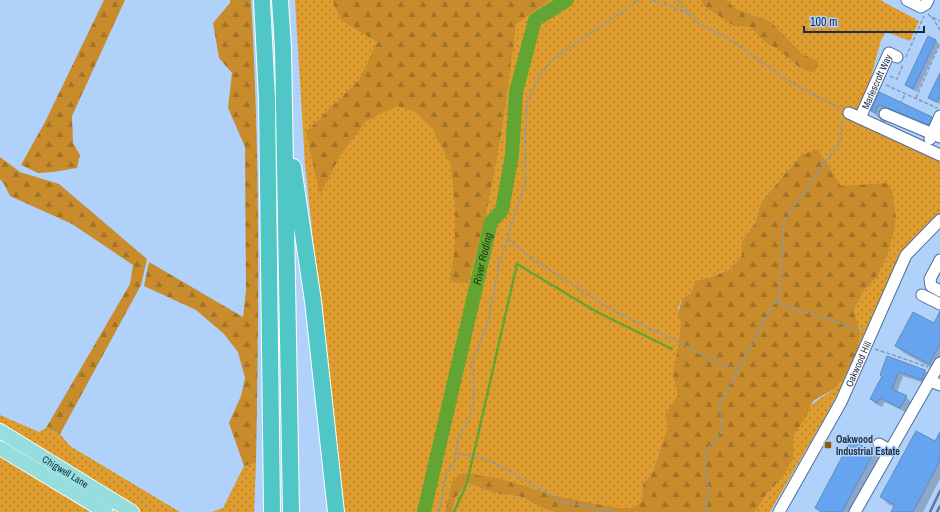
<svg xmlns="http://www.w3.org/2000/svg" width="940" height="512" font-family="'Archivo Narrow',sans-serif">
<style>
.grass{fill:url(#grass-dots)}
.forest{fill:url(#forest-firs)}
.shadow{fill:#0003}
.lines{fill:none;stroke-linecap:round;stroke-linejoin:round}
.stream{stroke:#63a533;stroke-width:2.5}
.river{stroke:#63a533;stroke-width:14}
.building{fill:#67a4f0;stroke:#648aba}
.minor-casing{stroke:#4b709f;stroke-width:13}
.major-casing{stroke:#fff;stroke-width:16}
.highway-casing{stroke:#fff;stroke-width:18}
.path{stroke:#809bbd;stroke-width:1.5;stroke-dasharray:4 2;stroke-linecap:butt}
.minor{stroke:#fff;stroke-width:11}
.major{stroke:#96dddd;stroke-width:14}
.highway{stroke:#50c7c6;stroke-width:16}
.rail{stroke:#617997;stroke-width:2.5}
.poi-dot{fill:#8d5e05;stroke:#b0d1fa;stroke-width:1.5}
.labels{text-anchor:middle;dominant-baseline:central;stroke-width:3;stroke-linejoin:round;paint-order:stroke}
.street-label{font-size:10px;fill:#1d2d40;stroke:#b0d1fa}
.poi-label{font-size:10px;font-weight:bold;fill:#1d2d40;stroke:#b0d1fa;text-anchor:start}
.water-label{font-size:11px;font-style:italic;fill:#213b0f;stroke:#b0d1fa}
</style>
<defs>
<pattern id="grass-dots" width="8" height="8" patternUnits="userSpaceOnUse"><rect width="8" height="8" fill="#df9c2f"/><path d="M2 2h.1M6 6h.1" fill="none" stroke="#b48029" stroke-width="1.8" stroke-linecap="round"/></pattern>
<pattern id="forest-firs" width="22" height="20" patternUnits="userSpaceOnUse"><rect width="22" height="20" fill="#c88c2d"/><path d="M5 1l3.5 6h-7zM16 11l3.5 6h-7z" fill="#a27328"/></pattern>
</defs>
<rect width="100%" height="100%" fill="#b0d1fa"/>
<!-- grass -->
<g class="grass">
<path d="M295,0H880L919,21L910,41L886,32L881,40L860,118L940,155V220L906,255L872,330L824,419L770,512H752L790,464L794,435L811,405L834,389L854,310L864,291L876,278L841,186L801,155L761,202L755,223L742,241V255L730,269L716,275L695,281L691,293L682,299L678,309L683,324L680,398L653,471L643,484L642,500L634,508L610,511L551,495L452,481L445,512H342L305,164Z"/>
<path d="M0,415L39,432L46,428L60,434L70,446L180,512H0Z"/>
<path d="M256,463L254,512H212L223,508L244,466Z"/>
<path d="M467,483L493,493L522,497L544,509L555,512H452L456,497Z"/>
</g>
<!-- forest -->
<g class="forest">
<path d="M104,0H125L72,116L73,143L80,155L77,168L53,172L38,173L21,165L45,122Z"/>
<path d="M230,0H251C260,154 259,308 256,463L244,466L229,423L241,396L245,378L238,352L224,334L196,310L144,286L149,262L243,317L246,290L245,147L228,108L232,73L219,58L213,23L230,3Z"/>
<path d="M332,0H550L516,24C508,90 499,157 484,222C479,242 473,263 468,283L450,282L455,245V208L451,166L433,129L414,111L397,106L366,121L340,156L320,195L306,132L359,80L377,42L341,20Z"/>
<path d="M701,0H726L736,9L770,21L802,54L818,61L815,73L799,67L778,49L766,43L750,27L734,26L704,6Z"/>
<path d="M818,149L841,186L886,183L892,190L896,218L893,235L887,256L876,278L864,291L854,310L860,334L857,352L842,380L834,389L813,401L805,418L794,435L793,459L783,476L767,493L754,512H555L544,509L522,497L493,493L467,483L456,497L452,512H445L452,481L463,473L496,478L525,486L551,495L617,508H634L642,500L643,484L653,471L668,427L665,414L678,395L673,375L679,342L681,323L678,314L682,299L691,293L695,281L716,275L730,269L742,255V241L755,223L761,202L801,155Z"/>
<path d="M0,157L20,172L59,184L147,259L141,285L60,434L46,428L130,284L133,265L72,224L10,196L4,184L0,179Z"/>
</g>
<!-- shadow -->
<g class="shadow">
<path d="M936,40L939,44L917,92L910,88L906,85Z"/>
<path d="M940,75V104L933,101L930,97Z"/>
<path d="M880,94L931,118L940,126L939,134L888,115L885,123L882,121L872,111Z"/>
<path d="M940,318V365L937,371L904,353L897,346L934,324Z"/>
<path d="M888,357L925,370L930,375L927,384L903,376L897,392L906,397L911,402L905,412L885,402L882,407L876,404L871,399L883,377Z"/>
<path d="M940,434V479L923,512H892L895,508L888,504L881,497L936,442Z"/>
<path d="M852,442L873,453L881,460L853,512H820L816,508Z"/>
</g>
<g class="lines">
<!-- stream -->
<path class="stream" d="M454,512L467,483L517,264L597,312L672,349"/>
<!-- river -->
<path class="river" id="s1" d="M424,512L491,222L502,210L512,155L516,92L535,20L567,0"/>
</g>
<!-- building -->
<g class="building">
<path d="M928,36L936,40L913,89L905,85Z"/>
<path d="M940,73V95L937,102L928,98Z"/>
<path d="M879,92L932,117L929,125L888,108L878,105L875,113L871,111Z"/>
<path d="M940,311V344L929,364L895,346L913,312L934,323Z"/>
<path d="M887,356L925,370L922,380L899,372L892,389L907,396L900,408L880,398L877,403L870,399L882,376L880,375Z"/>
<path d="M916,431L935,441L940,432V461L913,512H891L895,505L880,497Z"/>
<path d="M851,440L874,452L842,512H822L815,508Z"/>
</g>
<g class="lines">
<defs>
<g id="minor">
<path d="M907,0L921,7L926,4L928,0"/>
<path d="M849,113L940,155"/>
<path d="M885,114L940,137"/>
<path id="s2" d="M860,118L889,53L897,57"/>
<path d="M930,139L940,116"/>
<path d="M940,260L930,279L931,286L940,291"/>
<path d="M922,295L940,304"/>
<path d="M930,381L940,385"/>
<path d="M879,444L890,450"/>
<path id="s3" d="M779,512L841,402L906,255L940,220"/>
<path d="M855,512L940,363"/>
</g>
<g id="major">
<path id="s4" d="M0,431L132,512"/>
<path d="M0,448L106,512"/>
</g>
<g id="highway">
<path d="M262,0L267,99L272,512"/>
<path d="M280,0L283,48L291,512"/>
<path d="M293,167L313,301L336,512"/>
</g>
</defs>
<!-- minor casing -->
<use href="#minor" class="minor-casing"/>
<!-- major casing -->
<use href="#major" class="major-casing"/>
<!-- highway casing -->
<use href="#highway" class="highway-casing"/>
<!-- path -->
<g class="path">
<path d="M652,0L673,7L689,15"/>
<path d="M677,0L698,23L729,39L789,81L841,109"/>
<path d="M928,14L930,16L940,21"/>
<path d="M932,17L940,30"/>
<path d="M906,57L924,16"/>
<path d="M890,76L897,79L903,64"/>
<path d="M886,85L937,108"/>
<path d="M916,98L940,43"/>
<path d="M898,110L905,94"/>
<path d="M842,120L840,142L784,220L779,303L863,331"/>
<path d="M507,239L536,261L612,310L679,342L707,357L737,370"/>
<path d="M875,349L928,367"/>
<path d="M457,453L491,461L563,502L614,512"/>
<path d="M439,512L446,474L455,462L457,441L469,420L473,403L474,381L471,365L488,322L499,264L510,229L525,184V139L527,102L541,73L553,59L639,0"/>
<path d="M706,512L709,492L704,460L708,448L723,430L719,406L774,303H779"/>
</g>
<!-- minor -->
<use href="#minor" class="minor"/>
<!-- major -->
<use href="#major" class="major"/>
<!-- highway -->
<use href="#highway" class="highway"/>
<!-- rail -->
<g class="rail">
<path d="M930,512L940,491"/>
<path d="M937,512L940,506"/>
</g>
</g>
<!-- markers -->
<rect class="poi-dot" x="824" y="441" width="8" height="8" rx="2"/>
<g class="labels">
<!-- street labels -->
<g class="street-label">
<text stroke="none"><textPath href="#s2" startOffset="40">Marlescroft Way</textPath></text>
<text stroke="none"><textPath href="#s3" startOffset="168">Oakwood Hill</textPath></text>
<text stroke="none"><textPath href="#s4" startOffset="77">Chigwell Lane</textPath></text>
</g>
<!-- poi labels -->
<g class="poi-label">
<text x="836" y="439">Oakwood<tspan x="836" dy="12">Industrial Estate</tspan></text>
</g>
<!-- water labels -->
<g class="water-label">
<text stroke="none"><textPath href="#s1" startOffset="260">River Roding</textPath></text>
</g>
</g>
<!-- scale -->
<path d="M804 26v6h120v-6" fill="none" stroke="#1d2d40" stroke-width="2"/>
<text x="810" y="26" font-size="12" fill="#1d2d40" stroke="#b0d1fa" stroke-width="3" paint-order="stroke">100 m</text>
</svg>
